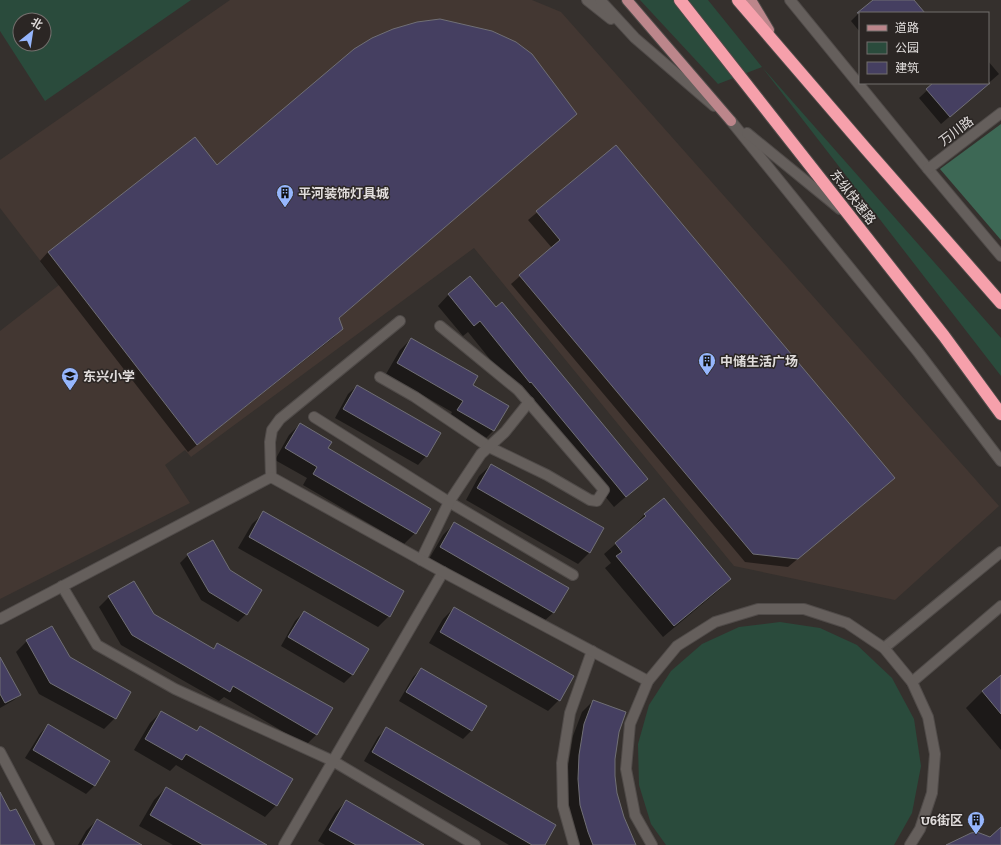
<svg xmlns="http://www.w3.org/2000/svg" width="1001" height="845" font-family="'Zilla Slab','Noto Sans SC',serif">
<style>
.built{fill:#433732}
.green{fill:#2a4b3c;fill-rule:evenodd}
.forest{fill:#3d6855}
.shadow{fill:#0007}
.building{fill:#453f61;stroke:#706f75}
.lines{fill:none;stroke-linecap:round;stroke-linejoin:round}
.street-casing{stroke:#504b49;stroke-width:12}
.secondary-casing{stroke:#504b49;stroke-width:12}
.primary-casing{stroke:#504b49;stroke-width:12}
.highway-casing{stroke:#504b49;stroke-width:14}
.street{stroke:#655f5c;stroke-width:10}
.secondary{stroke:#655f5c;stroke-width:10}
.primary{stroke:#bc868b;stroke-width:10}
.highway{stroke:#f6a0ab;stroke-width:12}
.labels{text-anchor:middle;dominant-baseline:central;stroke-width:3;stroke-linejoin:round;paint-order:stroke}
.street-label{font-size:13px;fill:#e0dcdb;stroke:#2b2624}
.poi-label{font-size:13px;font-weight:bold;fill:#e0dcdb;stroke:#2b2624;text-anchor:start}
</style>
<rect width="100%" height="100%" fill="#35302d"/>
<!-- built -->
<path class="built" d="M230,0H532L561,12L999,506L895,600L734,566L474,248L191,457L185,450L165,465L190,503L0,599V331L59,285L0,208V160Z"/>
<!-- green -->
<g class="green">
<path d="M0,0H191L45,101L0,31ZM20,20H44V44H20Z"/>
<path d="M640,0H708L762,67L1001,338V376L762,67L718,84Z"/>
<path d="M780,622L820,628L857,645L892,678L914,719L921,766L912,813L894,845H666L651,824L639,785L638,744L649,705L671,671L702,644L739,627Z"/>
</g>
<!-- forest -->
<path class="forest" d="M1001,124V240L940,169Z"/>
<!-- shadow -->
<g class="shadow">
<path d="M874,0H913L924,13H860V32L851,21L862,10Z"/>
<path d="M988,61L999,74L941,124L919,98L935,83H988Z"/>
<path d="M567,122L338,319L342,329L333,338L188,452L40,261L48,252L217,166Z"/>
<path d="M616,146L894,478L788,567L745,562L511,284L552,248L528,220Z"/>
<path d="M449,294L496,308L646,479L614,507L519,393L518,394L468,332L463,336L438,306Z"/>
<path d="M411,339L471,385L493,431L482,442L447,422L452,412L386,374L400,350Z"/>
<path d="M357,386L426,456L418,465L335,418L348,394Z"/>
<path d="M300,424L415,533L404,544L303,485L307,478L275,460L289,435Z"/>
<path d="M491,465L590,552L578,564L466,500L479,476Z"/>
<path d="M264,513L389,616L378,627L238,548L252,524Z"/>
<path d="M645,514L730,579L719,590L663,637L605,568L611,563L604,554L635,527L634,526Z"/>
<path d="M454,524L554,612L542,623L429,559L443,535Z"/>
<path d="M188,555L246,614L238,622L201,600L180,563Z"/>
<path d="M109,597L153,615L213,649L218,645L317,734L306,745L224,697L219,701L121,645L99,607Z"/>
<path d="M454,608L559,700L548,711L429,643L443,619Z"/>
<path d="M304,612L353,674L344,683L281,646L295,621Z"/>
<path d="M27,641L69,658L115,718L104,729L39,694L16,652Z"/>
<path d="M421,669L472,730L463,739L399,701L413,677Z"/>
<path d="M0,675L20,695L14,700L0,708Z"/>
<path d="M998,678L1001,681V750L966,708L982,692Z"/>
<path d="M593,701L618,732L614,759L616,793L623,817L636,845H577L569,817L567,791L568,767L573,736L582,712Z"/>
<path d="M161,712L196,732L200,727L276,805L265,817L176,765L170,771L134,750L150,723Z"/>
<path d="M48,725L109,761L94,786L86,794L25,758L40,734Z"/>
<path d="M387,728L544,845H509L364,761L378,737Z"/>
<path d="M166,788L252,845H173L139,826L154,800Z"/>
<path d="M346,801L422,845H325L318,841L335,813Z"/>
<path d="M97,820L129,845H78L86,831Z"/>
</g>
<!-- building -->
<g class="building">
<path d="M873,0H914L925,13H857Z"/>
<path d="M440,19L492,31L516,42L532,54L577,114L339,318L343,329L197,445L48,252L195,137L217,165L354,49L372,38L393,29L417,22Z"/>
<path d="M933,83H990L950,117L926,89Z"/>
<path d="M616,145L895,478L798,559L753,554L519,275L560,240L536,211Z"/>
<path d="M470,276L496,307L502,302L648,479L626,497L531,382L530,383L480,321L474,326L448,294Z"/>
<path d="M411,338L478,376L473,385L509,406L494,431L457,410L463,401L397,363Z"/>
<path d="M357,385L441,433L427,457L343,409Z"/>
<path d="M300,423L332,442L328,448L431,509L416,534L313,474L317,467L285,448Z"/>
<path d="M491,464L604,528L590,553L477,488Z"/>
<path d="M664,498L731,579L674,626L616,556L622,552L615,543L646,516L644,514Z"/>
<path d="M263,511L404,591L390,617L249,537Z"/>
<path d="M454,522L569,588L554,613L440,547Z"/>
<path d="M213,540L230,570L262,590L247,615L209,592L187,554Z"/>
<path d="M134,581L154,614L214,649L217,643L333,708L317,735L233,686L230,692L132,635L108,596Z"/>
<path d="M454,607L574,676L560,701L440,632Z"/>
<path d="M304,611L369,649L353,675L288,637Z"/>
<path d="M52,626L70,657L131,692L116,719L50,683L26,640Z"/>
<path d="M0,657L21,695L5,703L0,694Z"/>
<path d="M421,668L487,706L472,731L406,692Z"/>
<path d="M1001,675V714L982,691Z"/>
<path d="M593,700L626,712L619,732L615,759V776L617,793L624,817L636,845H593L588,832L580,805L578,779L579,755L584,724Z"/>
<path d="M161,711L197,731L200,726L293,779L277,806L186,754L182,760L145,739Z"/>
<path d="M48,724L110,761L95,786L33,750Z"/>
<path d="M386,727L556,825L545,845H532L372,752Z"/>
<path d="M166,787L267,845H203L150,815Z"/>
<path d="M0,792L10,811L16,809L35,845H0Z"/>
<path d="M346,800L424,845H356L329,830Z"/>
<path d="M97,819L142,845H82Z"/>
<path d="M1001,827V845H946L971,833L977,832L990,837Z"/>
</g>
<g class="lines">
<defs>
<g id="street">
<path d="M380,377L415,397L489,447L547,475L590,500L597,501L604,490L518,390L440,326"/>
<path d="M314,417L449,502L573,575"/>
<path d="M271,477L270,442L272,430L280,419L400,321"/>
<path d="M421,560L449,502L481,454L505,432L529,402"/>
<path d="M62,586L97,645L175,689L333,761L475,845"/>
<path d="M0,752L49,845"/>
<path d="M284,845L443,572"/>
<path d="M574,845L563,806L562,763L570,713L592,651"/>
</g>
<g id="secondary">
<path d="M587,0L611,19"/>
<path d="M600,0L635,38L714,106"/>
<path d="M790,0L928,169L1001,256"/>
<path d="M731,121L918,352L1001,461"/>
<path d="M747,133L840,209"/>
<path d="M928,169L1001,113"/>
<path d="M0,619L271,477L443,572L648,681"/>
<path d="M884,648L1001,552"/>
<path d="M912,682L1001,606"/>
<path d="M652,845L635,815L626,769L630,724L648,681L677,646L715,622L758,609H804L847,623L884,648L912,682L928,717L935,754L932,793L920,829L910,845"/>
</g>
<g id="primary">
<path d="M627,0L731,121"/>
<path d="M751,0L769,30"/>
</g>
<g id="highway">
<path d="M680,0L944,336L1001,414"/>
<path d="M738,0L866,149L1001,303"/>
</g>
</defs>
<!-- street casing -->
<use href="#street" class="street-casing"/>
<!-- secondary casing -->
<use href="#secondary" class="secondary-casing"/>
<!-- primary casing -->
<use href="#primary" class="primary-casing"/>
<!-- highway casing -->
<use href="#highway" class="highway-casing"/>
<!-- street -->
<use href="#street" class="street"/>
<!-- secondary -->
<use href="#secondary" class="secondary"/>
<!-- primary -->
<use href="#primary" class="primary"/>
<!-- highway -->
<use href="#highway" class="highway"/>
</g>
<!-- icons -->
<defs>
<symbol id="building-pin" viewBox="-11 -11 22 30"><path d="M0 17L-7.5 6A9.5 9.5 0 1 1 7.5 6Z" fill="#96b6fd" stroke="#2b2624"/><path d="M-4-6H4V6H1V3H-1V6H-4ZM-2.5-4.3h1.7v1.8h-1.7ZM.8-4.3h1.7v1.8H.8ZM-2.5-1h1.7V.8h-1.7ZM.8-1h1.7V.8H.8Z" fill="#111"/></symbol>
<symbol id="school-pin" viewBox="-11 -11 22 30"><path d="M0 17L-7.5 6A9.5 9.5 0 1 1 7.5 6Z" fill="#96b6fd" stroke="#2b2624"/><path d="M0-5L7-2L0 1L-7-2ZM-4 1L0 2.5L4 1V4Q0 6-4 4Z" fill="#111"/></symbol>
</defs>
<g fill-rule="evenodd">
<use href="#building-pin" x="275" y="183" width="20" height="27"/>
<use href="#building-pin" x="697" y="351" width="20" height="27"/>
<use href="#school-pin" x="60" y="366" width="20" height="27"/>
<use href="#building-pin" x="966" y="810" width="20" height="27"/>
</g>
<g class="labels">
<!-- street labels -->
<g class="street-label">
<text transform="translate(956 131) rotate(-37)">万川路</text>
<text transform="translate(853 197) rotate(52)">东纵快速路</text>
</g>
<!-- poi labels -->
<g class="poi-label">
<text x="298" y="193">平河装饰灯具城</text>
<text x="720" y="361">中储生活广场</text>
<text x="83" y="376">东兴小学</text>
<text x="963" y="820" text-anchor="end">U6街区</text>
</g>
</g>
<!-- legend -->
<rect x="859" y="12" width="130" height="72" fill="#2b2624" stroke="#736f6d"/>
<rect x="867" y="25" width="20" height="6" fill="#bc868b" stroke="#736f6d"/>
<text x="895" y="32" font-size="12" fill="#e0dcdb">道路</text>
<rect x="867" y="42" width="20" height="12" fill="#2a4b3c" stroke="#736f6d"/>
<text x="895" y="52" font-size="12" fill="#e0dcdb">公园</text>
<rect x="867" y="62" width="20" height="12" fill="#453f61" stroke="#736f6d"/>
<text x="895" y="72" font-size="12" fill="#e0dcdb">建筑</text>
<!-- north arrow -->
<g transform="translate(32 32) rotate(30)"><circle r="19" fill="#2b2624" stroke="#736f6d"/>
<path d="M0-3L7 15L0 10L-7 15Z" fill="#96b6fd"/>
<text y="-6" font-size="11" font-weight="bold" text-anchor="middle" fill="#e0dcdb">北</text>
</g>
</svg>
